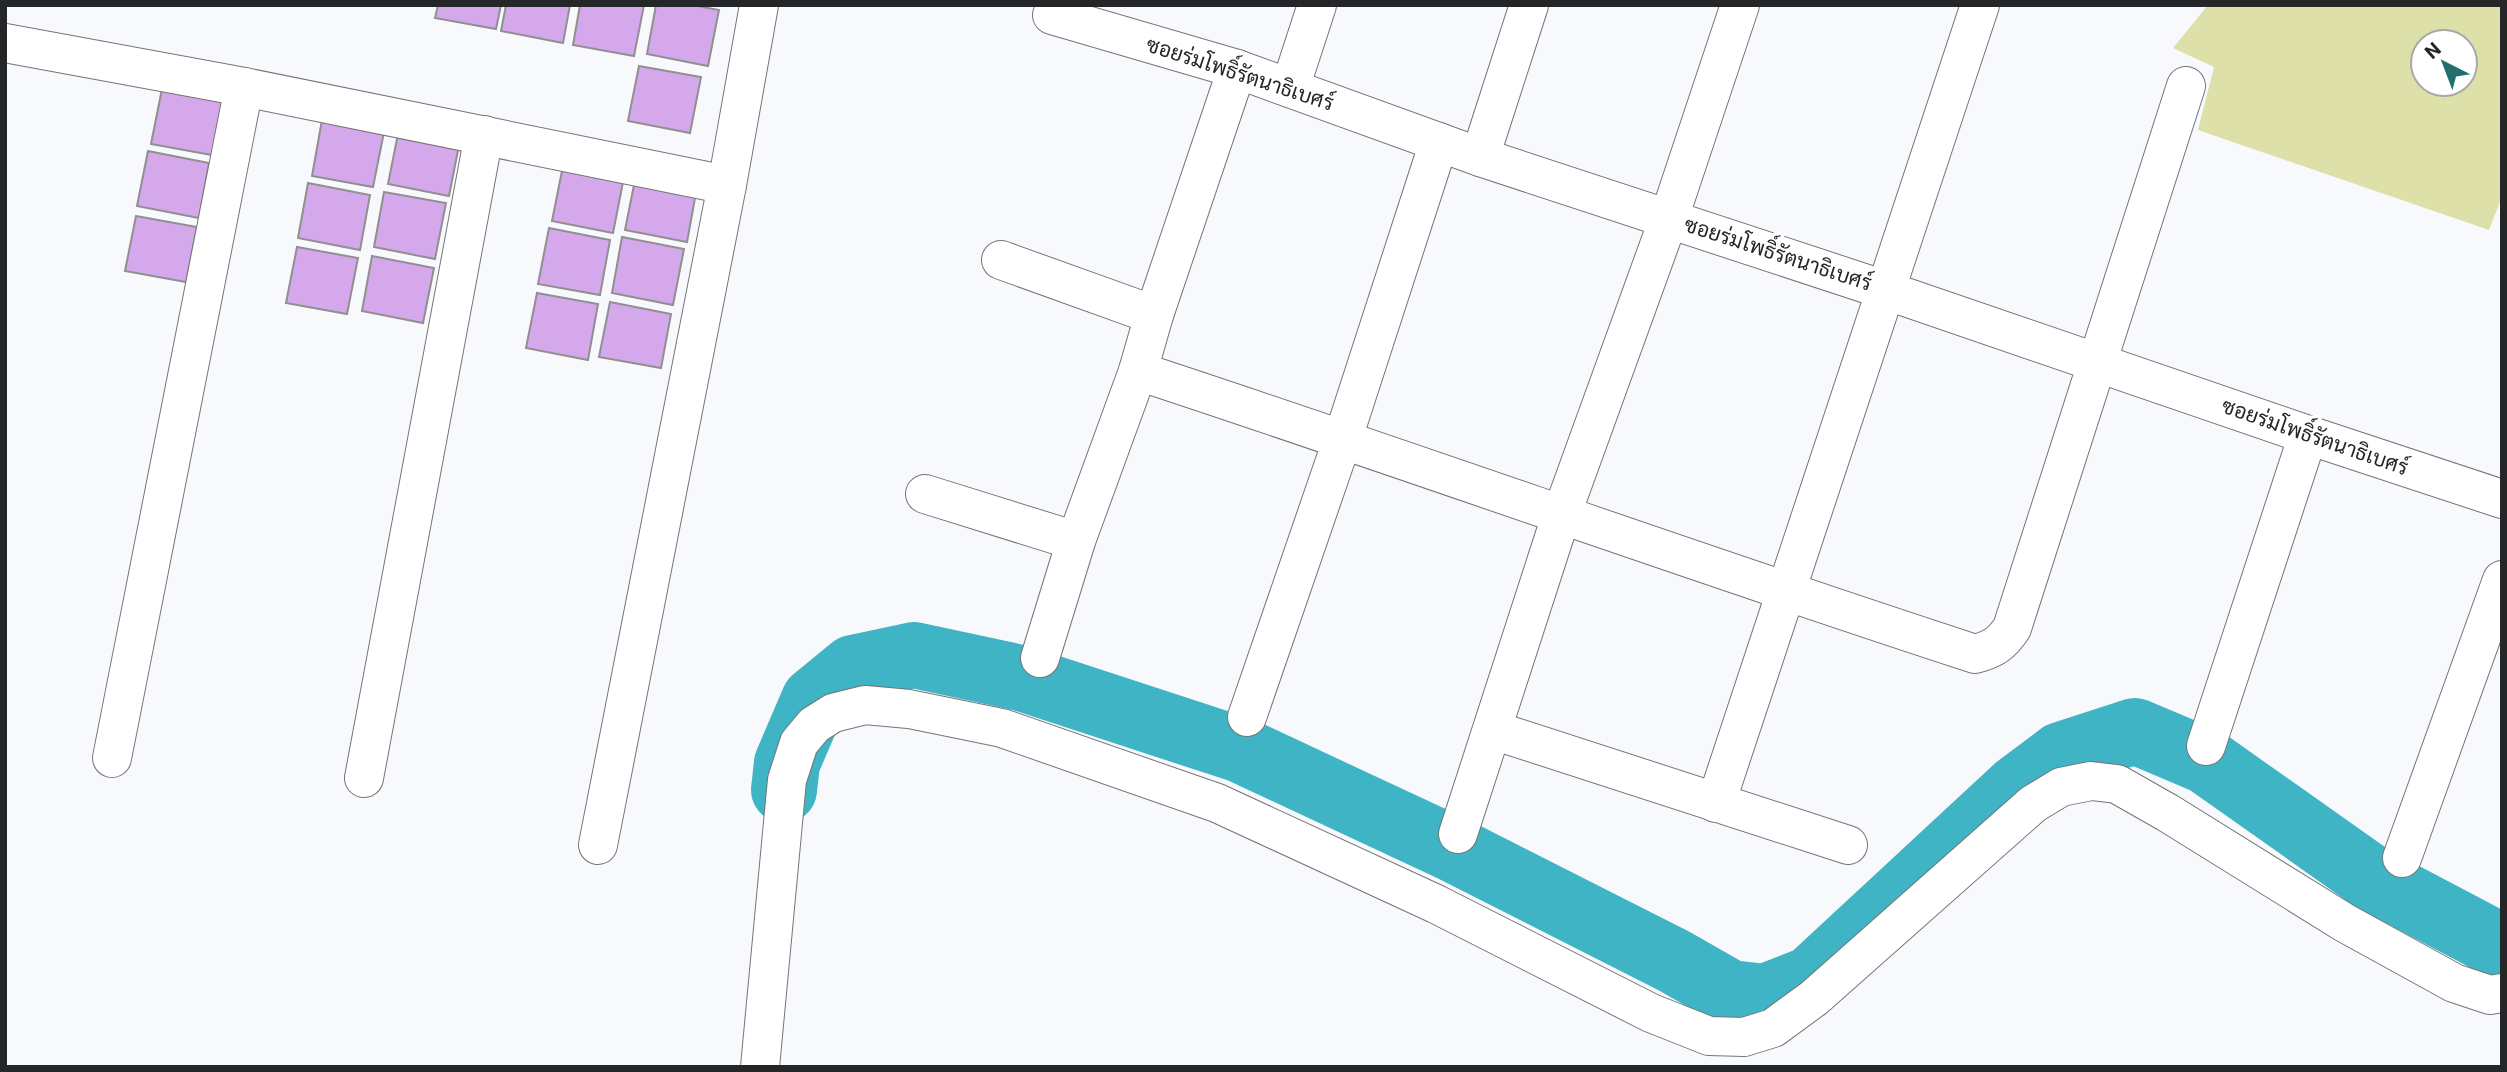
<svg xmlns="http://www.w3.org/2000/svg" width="2507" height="1072" font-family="Roboto,Sarabun,sans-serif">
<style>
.green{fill:#dde0a9;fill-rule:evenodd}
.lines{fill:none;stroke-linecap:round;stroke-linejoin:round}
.river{stroke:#3fb4c4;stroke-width:66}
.building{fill:#d5a8eb;stroke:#908f91;stroke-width:2}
.street-casing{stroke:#737577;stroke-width:40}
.street{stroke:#fff;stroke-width:38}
.labels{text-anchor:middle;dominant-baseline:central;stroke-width:7;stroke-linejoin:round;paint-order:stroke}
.street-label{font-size:21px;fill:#252627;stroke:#fff}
</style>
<rect width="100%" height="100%" fill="#f8f9fc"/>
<!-- green -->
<path class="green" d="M2208,5H2502V197L2489,230L2198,130L2214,67L2173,48ZM2423,42H2465V84H2423Z"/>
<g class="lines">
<!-- river -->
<path class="river" d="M784,790L787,763L814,700L853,668L914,655L1021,678L1241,750L1451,848L1674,961L1730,993L1765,997L1811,979L2017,788L2061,755L2135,731L2206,761L2373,879L2502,947"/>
</g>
<!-- building -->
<g class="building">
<path d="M438,5H501L496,29L435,18Z"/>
<path d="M506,5H570L563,43L501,31Z"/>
<path d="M580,5H644L634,56L573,45Z"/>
<path d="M656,5H692L719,10L708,66L647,54Z"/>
<path d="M639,66L701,77L690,133L628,121Z"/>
<path d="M162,89L223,100L212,155L151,144Z"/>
<path d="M322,120L384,132L373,187L312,176Z"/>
<path d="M399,129L460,140L449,196L388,184Z"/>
<path d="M148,151L209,163L199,218L137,206Z"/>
<path d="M563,166L624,177L613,233L552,221Z"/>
<path d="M636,175L697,187L687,242L625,230Z"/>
<path d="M308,183L370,195L360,250L298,238Z"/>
<path d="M384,192L446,203L435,259L374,247Z"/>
<path d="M136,216L197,227L186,282L125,271Z"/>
<path d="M549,228L610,240L600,295L538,284Z"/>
<path d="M622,237L684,249L673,305L612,293Z"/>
<path d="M297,247L358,258L347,314L286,303Z"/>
<path d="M372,256L434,268L423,323L362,311Z"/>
<path d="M537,293L598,304L588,360L526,348Z"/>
<path d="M610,302L671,314L661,368L599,357Z"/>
</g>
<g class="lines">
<defs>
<g id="street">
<path d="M1052,15L1237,69L1480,157L1885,290L2308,435L2502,499"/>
<path d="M5,43L244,87L727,185"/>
<path d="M1290,88L1317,5"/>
<path d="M1480,157L1529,5"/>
<path d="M1001,260L1154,315"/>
<path d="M1138,371C1418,463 1695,563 1975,654C1994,649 2002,643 2012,628L2186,86"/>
<path d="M925,494L1076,541"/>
<path d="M1040,658L1076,541L1138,371L1154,315L1237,69"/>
<path d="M1247,717L1343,438L1439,142"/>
<path d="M1493,730L1848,845"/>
<path d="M2206,746L2308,435"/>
<path d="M112,758L244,87"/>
<path d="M364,778L484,135"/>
<path d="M1716,803L1980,5"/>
<path d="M1458,834L1561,516L1669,218L1740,5"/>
<path d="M598,845L727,185L759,5"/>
<path d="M2402,858L2502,580"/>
<path d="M760,1067L787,780L799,743L814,725L833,713L865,705L909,709L1002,728L1217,803L1436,904L1651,1013L1709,1036L1744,1037L1773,1028L1814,998L2033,804L2061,787L2091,781L2117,784L2168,813L2345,923L2454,983L2490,995L2502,993"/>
</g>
</defs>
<!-- street casing -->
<use href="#street" class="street-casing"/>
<!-- street -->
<use href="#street" class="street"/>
</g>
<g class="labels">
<!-- street labels -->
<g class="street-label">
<text transform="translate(1240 74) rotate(18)">ซอยร่มโพธิ์รัตนาธิเบศร์</text>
<text transform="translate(1778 254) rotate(18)">ซอยร่มโพธิ์รัตนาธิเบศร์</text>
<text transform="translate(2315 437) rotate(19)">ซอยร่มโพธิ์รัตนาธิเบศร์</text>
</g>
</g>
<!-- border -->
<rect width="2507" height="1072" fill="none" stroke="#252627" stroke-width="14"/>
<!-- north arrow -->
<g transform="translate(2444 63) rotate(318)"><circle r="33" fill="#ffffff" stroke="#a8a8a9" stroke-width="2"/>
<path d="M0-5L12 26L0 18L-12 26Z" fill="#226e6d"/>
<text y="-10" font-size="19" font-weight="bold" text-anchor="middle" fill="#252627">N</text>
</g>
</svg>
